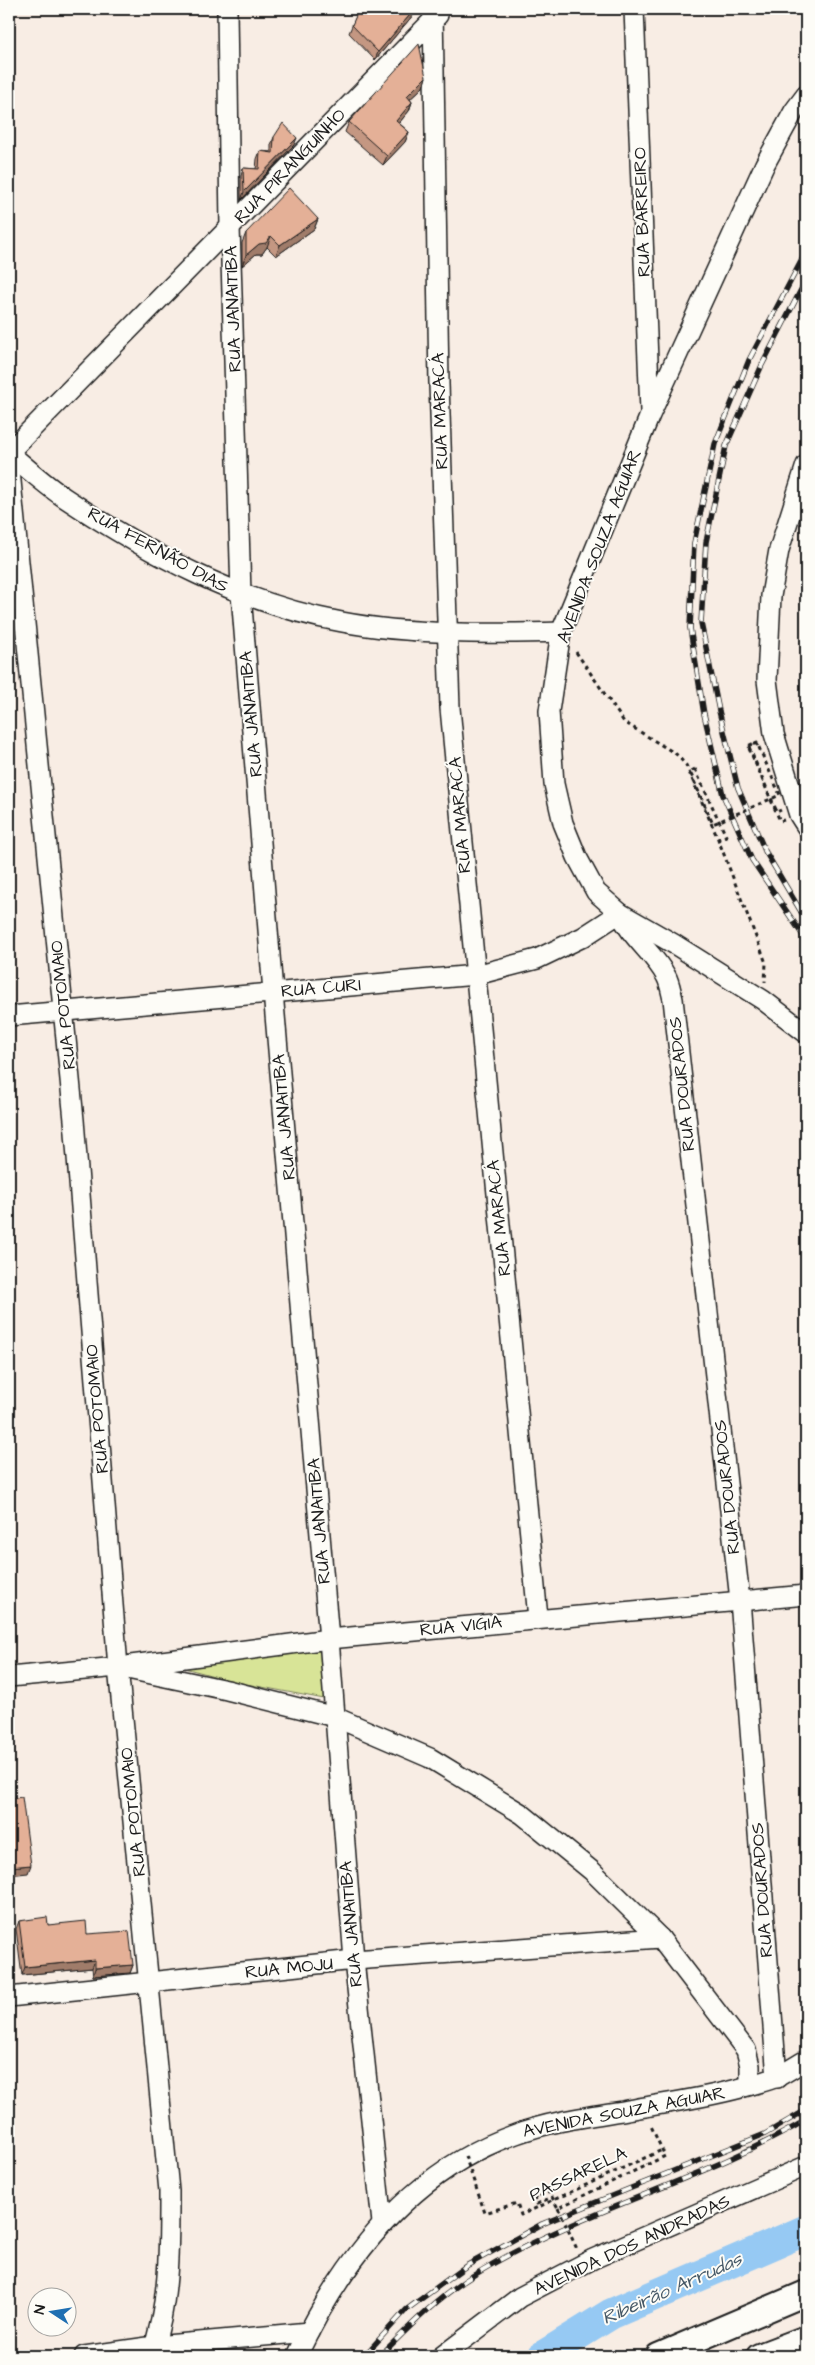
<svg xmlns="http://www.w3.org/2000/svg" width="815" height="2365" font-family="'Architects Daughter',sans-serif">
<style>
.green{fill:#d8e497;stroke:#7a805a}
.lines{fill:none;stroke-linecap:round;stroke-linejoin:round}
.river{stroke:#96c9f3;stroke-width:31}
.minor-casing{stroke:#1c1c1c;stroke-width:22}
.major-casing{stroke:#1c1c1c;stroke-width:28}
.path{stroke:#1c1c1c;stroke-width:3;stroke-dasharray:4 4;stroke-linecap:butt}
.minor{stroke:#fdfcf7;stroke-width:19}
.major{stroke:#fdfcf7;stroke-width:24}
.rail-casing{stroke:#1c1c1c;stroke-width:5.5}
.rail{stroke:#fdfcf7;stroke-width:4;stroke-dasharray:11;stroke-linecap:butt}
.path-bridge{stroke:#1c1c1c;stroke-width:3;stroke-dasharray:4 4;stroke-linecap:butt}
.wall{fill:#c49782;stroke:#1c1c1c}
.shaded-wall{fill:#a07b6a;stroke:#1c1c1c}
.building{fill:#e4b097;stroke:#1c1c1c}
.labels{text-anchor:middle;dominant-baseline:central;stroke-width:4;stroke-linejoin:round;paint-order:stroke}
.street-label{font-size:18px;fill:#1c1c1c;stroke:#fdfcf7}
.water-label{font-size:19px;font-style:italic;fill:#475967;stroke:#fdfcf7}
</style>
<rect width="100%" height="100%" fill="#f8ede4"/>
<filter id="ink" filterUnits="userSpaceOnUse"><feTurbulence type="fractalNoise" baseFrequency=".02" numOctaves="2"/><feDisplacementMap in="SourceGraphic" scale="10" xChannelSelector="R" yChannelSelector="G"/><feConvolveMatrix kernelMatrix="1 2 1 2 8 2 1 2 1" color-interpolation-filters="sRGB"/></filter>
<g filter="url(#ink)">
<!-- green -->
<path class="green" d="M321,1648L324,1699L236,1682L181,1667Z"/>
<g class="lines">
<!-- river -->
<path class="river" d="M543,2356L611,2314L806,2230"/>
<defs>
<g id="minor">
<path d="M227,9L230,227L241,594L273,992L329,1639L354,1960L382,2223"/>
<path d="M433,9L439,384L450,708L538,1618"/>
<path d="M634,9L650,411"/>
<path d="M806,95L794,111L765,164L650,415L561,632L549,711L554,784L563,823L577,857L596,892L620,913L674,944L763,1000L806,1033"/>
<path d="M9,452L438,15"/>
<path d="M9,453C27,468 45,485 65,498C149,554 242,604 342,622C410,635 492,634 561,632"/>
<path d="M9,461L74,1120L118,1667L169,2191C169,2246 170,2303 151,2356"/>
<path d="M806,465L779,550L771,596L767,680L774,734L799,815L806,826"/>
<path d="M9,1016L476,975L537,959L583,937L620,913C631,938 654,953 666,976C670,983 671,992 673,999L740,1600L777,2078"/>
<path d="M131,1665L329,1639L806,1595"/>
<path d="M9,1677L118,1667L227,1690L335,1717L430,1758L522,1814L592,1871L660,1938L746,2050L750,2066V2085"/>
<path d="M9,1997L354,1960L660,1938"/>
<path d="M84,2356L155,2346L309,2332"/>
<path d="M297,2356C343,2259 411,2171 516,2134C554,2120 594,2116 634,2109C672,2102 711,2097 748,2086C758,2083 768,2081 777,2077C787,2072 797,2065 806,2060"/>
<path d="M442,2356L520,2297L593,2259L806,2166"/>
</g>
<g id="major">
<path d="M658,2356L806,2293"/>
<path d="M759,2356L806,2338"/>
</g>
</defs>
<!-- minor casing -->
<use href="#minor" class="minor-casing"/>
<!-- major casing -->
<use href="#major" class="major-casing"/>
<!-- path -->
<g class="path">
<path d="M576,652L624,722L676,754L686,765L718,839L766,963L765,982"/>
<path d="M758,746L756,742L748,746L780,821L784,820"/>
<path d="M749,747L777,812L781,810"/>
<path d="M695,769L726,836L718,839"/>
<path d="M551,2192L535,2197L537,2204L552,2197L558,2208L665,2156L650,2124"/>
</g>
<!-- minor -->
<use href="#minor" class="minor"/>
<!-- major -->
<use href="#major" class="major"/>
<defs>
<g id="rail">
<path d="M806,252L749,360L715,444L694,543L690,628L704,714L723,795L752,860L806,940"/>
<path d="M806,280L762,365L726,446L706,542L701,623L719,711L738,788L765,851L806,920"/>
<path d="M364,2356L406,2310L466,2266L542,2224L765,2134L806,2110"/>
<path d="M380,2356C409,2327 439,2296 474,2275C579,2210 701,2182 806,2120"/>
</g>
</defs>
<!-- rail casing -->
<use href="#rail" class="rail-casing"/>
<!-- rail -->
<use href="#rail" class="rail"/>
<!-- path-bridge -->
<g class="path-bridge">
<path d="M695,769L690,772L713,824L780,795L757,743L749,747"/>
<path d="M465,2156L485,2213L517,2203L521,2215L662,2150"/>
<path d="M558,2208L577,2249"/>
</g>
</g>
<!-- wall -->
<g class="wall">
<path d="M359,9L371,12L376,9H416L414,14L375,60L349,33Z"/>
<path d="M426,77L423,87L410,99L412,102L409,111L399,123L409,132L405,142L383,165L345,132L349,122Z"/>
<path d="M274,137L294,145L241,200V176L243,168L256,169L257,159L260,151L271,152V145Z"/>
<path d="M318,219L314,229L276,256L267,247L262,254H256L242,266V243L246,233Z"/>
<path d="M19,1921L48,1925L87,1934L133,1965L130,1973L93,1976L92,1968L22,1975L16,1929Z"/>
</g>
<!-- shaded-wall -->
<g class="shaded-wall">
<path d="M415,9H416L414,14L375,60L378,52Z"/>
<path d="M426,77L423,87L404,105L407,96Z"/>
<path d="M412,102L409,111L393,130L396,121Z"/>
<path d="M409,132L405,142L383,165L387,156Z"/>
<path d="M297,138L294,145L241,200L244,192Z"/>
<path d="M318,219L314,229L276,256L280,245Z"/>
<path d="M271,236L267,247L262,254H256L242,266L246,255L259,244Z"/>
<path d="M31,1865L28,1873L9,1875V1867Z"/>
<path d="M95,1960L92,1968L22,1975L25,1967Z"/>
<path d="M133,1965L130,1973L93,1976L95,1968Z"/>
</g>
<!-- building -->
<g class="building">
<path d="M359,9H368L371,12L376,9H415L378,52L352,25Z"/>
<path d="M419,44L426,77L407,96L412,102L396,121L409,132L387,156L349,122Z"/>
<path d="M283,123L297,138L244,192L243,168L259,169L260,151L273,153L274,137Z"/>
<path d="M289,188L318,219L280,245L271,236L266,243L259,244L246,255V233Z"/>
<path d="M22,1797L31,1865L9,1867V1799Z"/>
<path d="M47,1917L48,1925L86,1921L87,1934L129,1931L133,1965L95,1968V1960L25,1967L19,1921Z"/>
</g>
</g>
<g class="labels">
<!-- street labels -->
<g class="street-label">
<text transform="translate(290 166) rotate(-46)">RUA PIRANGUINHO</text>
<text transform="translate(642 212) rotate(-92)">RUA BARREIRO</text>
<text transform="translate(233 309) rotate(-92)">RUA JANAITIBA</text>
<text transform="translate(440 411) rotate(-92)">RUA MARACÁ</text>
<text transform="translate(599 546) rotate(-69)">AVENIDA SOUZA AGUIAR</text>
<text transform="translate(158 550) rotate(29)">RUA FERNÃO DIAS</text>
<text transform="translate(251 714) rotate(-95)">RUA JANAITIBA</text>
<text transform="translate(460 815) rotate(-95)">RUA MARACÁ</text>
<text transform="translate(321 988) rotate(-5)">RUA CURI</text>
<text transform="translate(63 1005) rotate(-96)">RUA POTOMAIO</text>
<text transform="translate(682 1084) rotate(-96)">RUA DOURADOS</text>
<text transform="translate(284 1117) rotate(-95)">RUA JANAITIBA</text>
<text transform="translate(499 1218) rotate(-96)">RUA MARACÁ</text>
<text transform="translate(97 1409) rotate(-95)">RUA POTOMAIO</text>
<text transform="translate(727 1487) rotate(-96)">RUA DOURADOS</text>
<text transform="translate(319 1521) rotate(-95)">RUA JANAITIBA</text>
<text transform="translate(461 1626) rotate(-6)">RUA VIGIA</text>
<text transform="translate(133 1812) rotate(-96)">RUA POTOMAIO</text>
<text transform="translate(762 1890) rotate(-94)">RUA DOURADOS</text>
<text transform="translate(351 1924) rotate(-95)">RUA JANAITIBA</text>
<text transform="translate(289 1968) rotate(-6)">RUA MOJU</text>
<text transform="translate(624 2112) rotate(-11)">AVENIDA SOUZA AGUIAR</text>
<text transform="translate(578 2174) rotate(-25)">PASSARELA</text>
<text transform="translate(632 2245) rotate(-25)">AVENIDA DOS ANDRADAS</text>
</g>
<!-- water labels -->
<g class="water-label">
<text transform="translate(672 2289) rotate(-24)">Ribeirão Arrudas</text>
</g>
</g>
<!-- margin -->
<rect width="815" height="2365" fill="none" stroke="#fdfcf7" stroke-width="30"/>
<rect x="15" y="15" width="785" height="2335" fill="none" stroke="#1c1c1c" stroke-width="2" filter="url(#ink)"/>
<!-- north arrow -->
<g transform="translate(52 2312) rotate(282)"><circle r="24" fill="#fdfcf7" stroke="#a3a29f"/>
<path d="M0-4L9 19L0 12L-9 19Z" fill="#1f6fb2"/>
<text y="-8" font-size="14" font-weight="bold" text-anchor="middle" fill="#1c1c1c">N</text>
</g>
</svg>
